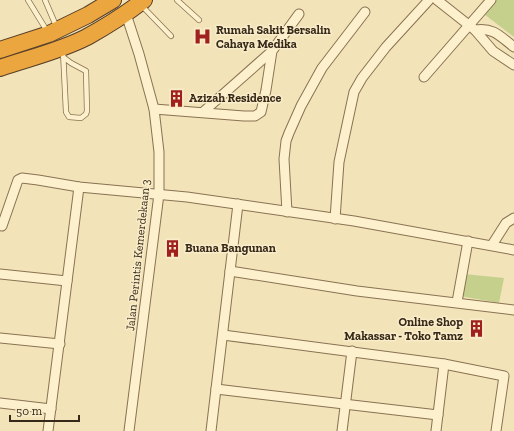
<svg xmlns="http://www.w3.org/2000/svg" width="514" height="431" font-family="'Zilla Slab',serif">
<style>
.green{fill:#c6d08d}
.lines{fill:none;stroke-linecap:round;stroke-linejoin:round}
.lane-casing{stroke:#8a7252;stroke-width:6}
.street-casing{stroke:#8a7252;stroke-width:11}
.highway-casing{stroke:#563f28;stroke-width:18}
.lane{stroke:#fcf0cd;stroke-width:4.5}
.street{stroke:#fcf0cd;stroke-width:9}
.highway{stroke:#eca63f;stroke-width:16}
.labels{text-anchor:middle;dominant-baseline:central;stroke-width:3;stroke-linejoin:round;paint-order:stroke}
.poi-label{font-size:12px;font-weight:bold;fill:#372919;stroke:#f9edc9;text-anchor:start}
.street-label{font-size:12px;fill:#372919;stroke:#f9edc9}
</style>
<rect width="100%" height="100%" fill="#f2e3b9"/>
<!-- green -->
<g class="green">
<path d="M489,0H514V37L480,11Z"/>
<path d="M464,274L504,278L499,303L460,296Z"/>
</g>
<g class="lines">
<defs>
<g id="lane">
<path d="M28,0L47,31"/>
<path d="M45,0L57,28"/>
<path d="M177,0L199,20"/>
<path d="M142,6L171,36"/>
<path d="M63,51L66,112L69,117L81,118L86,114L87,111L86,71L71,63L63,57"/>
</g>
<g id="street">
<path d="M437,0L475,30L493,51L514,65"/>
<path d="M126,14L139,54L154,109L159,152V194L129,431"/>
<path d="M475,30C493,27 500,36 514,47"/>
<path d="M424,77L491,0"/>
<path d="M154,109L244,116H255L261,112L266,90L272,51L299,14"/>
<path d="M203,112L272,51"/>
<path d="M287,212L284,159L286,141L289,133L301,106L322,68L365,12"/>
<path d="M335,219L339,162L354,92L362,78L386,47L429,0"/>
<path d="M2,226L18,180L22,178L38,180L79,187L187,197L354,221L514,250"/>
<path d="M492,245L506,223L514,218"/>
<path d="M230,271L357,291L514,310"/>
<path d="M0,274L67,281"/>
<path d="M457,302L468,241"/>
<path d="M223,335L444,364L504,376L496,431"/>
<path d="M0,338L60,344"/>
<path d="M216,389L438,415"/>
<path d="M0,403L51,409"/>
<path d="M48,431L79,187"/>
<path d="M211,431L238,204"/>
<path d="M342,431L352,351"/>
<path d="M436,431L444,364"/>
</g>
<g id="highway">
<path d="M0,50L49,34L88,15L113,0"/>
<path d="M0,68C29,58 60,51 87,37C107,26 126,14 144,0"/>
</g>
</defs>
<!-- lane casing -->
<use href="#lane" class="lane-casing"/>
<!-- street casing -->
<use href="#street" class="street-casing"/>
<!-- highway casing -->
<use href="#highway" class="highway-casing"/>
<!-- lane -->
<use href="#lane" class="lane"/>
<!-- street -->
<use href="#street" class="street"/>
<!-- highway -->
<use href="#highway" class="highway"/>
</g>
<!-- icons -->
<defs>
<symbol id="hospital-bare" viewBox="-9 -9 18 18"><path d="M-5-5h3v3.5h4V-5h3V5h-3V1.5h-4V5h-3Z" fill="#9f201d" stroke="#f9edc9" stroke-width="2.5" paint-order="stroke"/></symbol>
<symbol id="building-bare" viewBox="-9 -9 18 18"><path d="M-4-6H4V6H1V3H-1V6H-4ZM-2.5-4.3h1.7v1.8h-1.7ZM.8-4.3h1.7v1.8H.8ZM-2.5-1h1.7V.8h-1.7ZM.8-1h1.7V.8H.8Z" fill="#9f201d" stroke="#f9edc9" stroke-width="2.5" paint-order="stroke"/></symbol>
</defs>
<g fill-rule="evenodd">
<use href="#hospital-bare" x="190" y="24" width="25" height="25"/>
<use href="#building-bare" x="164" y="86" width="25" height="25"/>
<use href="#building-bare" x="160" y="236" width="25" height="25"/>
<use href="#building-bare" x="464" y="316" width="25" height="25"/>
</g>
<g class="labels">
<!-- poi labels -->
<g class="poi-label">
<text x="216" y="30">Rumah Sakit Bersalin<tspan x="216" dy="14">Cahaya Medika</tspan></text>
<text x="189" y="98">Azizah Residence</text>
<text x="185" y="248">Buana Bangunan</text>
<text x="463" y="322" text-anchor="end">Online Shop<tspan x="463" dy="14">Makassar - Toko Tamz</tspan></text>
</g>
<!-- street labels -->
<g class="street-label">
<text transform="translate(138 255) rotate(-84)">Jalan Perintis Kemerdekaan 3</text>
</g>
</g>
<!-- scale -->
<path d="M10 415v6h69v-6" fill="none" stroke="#372919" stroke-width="2"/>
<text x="16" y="415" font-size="12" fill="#372919" stroke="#f9edc9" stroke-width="3" paint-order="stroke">50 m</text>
</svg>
